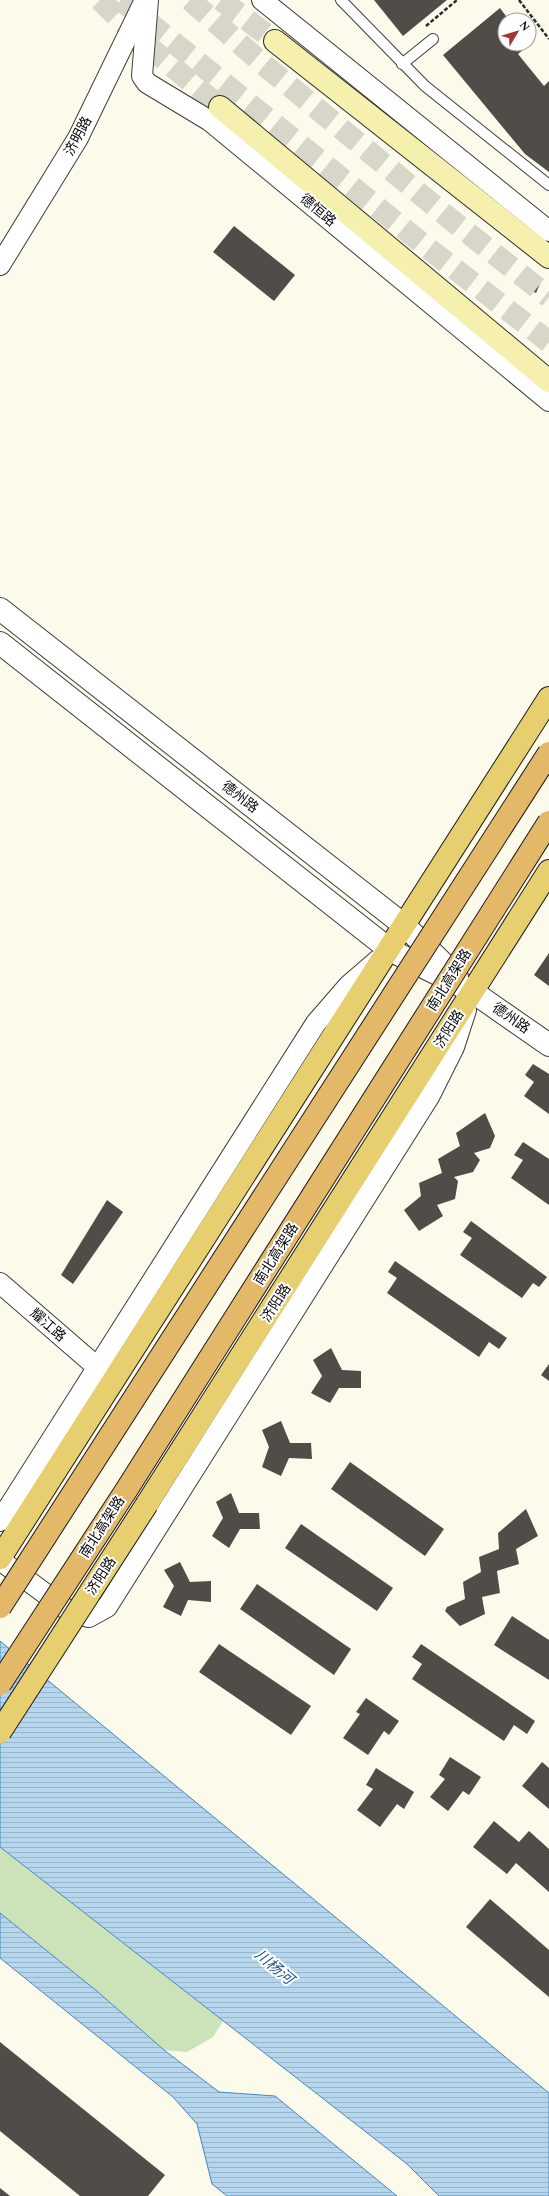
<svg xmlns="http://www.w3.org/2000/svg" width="549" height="2196" font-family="Spectral,'Noto Sans SC',serif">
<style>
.park{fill:#cce2b9}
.water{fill:url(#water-rules);stroke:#4587bb}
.building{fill:#514c48}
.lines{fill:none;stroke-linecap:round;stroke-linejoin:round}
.secondary-tunnel{stroke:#d8d6c8;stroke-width:22;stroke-dasharray:22 11;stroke-linecap:butt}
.service-casing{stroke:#3d3d3d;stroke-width:12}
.minor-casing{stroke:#3d3d3d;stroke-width:22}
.tertiary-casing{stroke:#3d3d3d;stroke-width:24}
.secondary-casing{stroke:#2c2c2c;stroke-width:24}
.primary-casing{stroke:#1b1b1b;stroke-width:24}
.path{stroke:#2c2c2c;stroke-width:2.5;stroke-dasharray:4 2;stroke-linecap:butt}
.service{stroke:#fff;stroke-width:10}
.minor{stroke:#fff;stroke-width:20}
.tertiary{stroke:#fff;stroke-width:22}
.secondary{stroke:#f5f0ad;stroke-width:22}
.primary{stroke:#e7cf6f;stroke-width:22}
.primary-bridge-casing{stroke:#1b1b1b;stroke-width:24;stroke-linecap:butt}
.trunk-bridge-casing{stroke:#1b1b1b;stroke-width:24;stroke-linecap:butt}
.primary-bridge{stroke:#e7cf6f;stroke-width:22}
.trunk-bridge{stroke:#e4b869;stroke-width:22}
.labels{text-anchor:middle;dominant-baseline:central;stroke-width:4;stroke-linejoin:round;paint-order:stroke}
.street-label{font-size:14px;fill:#0a0a0a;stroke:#fff}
.water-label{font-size:15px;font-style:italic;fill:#245a8b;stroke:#fff}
</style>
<defs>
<pattern id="water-rules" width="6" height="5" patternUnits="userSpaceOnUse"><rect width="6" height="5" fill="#b5d6ed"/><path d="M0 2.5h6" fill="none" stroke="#9ab6ca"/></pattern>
</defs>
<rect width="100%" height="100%" fill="#fcfaea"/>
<!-- park -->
<path class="park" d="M0,1847L223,2021L213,2037L187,2052L164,2050L98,1992L0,1913Z"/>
<!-- water -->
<g class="water">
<path d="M0,1641L549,2093V2196H439L407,2164L0,1847Z"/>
<path d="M0,1913L98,1992L164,2050L219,2092L275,2096L397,2196H227L212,2184L197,2124L173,2097L0,1958Z"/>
</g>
<!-- building -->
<g class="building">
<path d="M374,0H447L403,36Z"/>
<path d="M500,8L509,20H505V44H530L518,54L544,86L549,81V172L525,154L443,55Z"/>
<path d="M234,226L295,275L274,301L213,252Z"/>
<path d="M527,271L542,279L536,293L520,285Z"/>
<path d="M549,953V986L534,975Z"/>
<path d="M533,1064L549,1074V1114L524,1096L534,1082L525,1075Z"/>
<path d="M485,1113L495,1136L490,1148L474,1153L480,1160L473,1172L454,1177L458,1181L455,1199L437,1205L443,1216L419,1231L404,1210L421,1196L419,1183L442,1173L438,1159L460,1146L456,1133Z"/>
<path d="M523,1142L549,1159V1205L511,1178L523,1160L514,1155Z"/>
<path d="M107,1200L123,1212L73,1284L61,1275Z"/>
<path d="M471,1221L547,1277L539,1287L533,1283L522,1298L460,1255L472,1238L463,1232Z"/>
<path d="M395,1261L507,1338L499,1349L489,1342L479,1357L387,1293L397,1278L388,1272Z"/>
<path d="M331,1348L342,1370L361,1371V1388H339L330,1403L311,1393L322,1376L313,1360Z"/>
<path d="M549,1364V1381L541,1375Z"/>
<path d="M281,1421L290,1443H311L312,1459L289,1458L281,1476L262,1467L269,1447L262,1430Z"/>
<path d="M350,1462L444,1529L425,1556L331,1489Z"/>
<path d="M231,1493L239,1513H259L260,1529H240L229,1548L212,1536L223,1518L216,1502Z"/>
<path d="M526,1509L538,1536L516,1549L519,1564L497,1571L500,1593L482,1597L485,1614L460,1626L445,1611L447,1607L465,1599L463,1582L481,1572L479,1557L499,1549L498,1533Z"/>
<path d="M301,1524L393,1588L377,1611L285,1548Z"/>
<path d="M180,1562L190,1582L211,1581V1602L188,1600L181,1616L163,1607L174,1586L164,1570Z"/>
<path d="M257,1584L351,1649L334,1675L240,1609Z"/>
<path d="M512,1616L549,1640V1680L494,1645Z"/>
<path d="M219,1644L311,1706L291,1735L199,1672Z"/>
<path d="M421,1644L535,1721L527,1734L514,1725L504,1741L412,1679L422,1664L412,1657Z"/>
<path d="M366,1698L399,1721L389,1735L384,1731L368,1755L343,1738L360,1714L356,1712Z"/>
<path d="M450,1757L481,1777L469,1795L463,1791L448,1811L430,1797L445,1779L439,1775Z"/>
<path d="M542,1762L549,1768V1809L522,1786Z"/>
<path d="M376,1768L414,1792L404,1809L397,1804L380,1827L357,1810L373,1789L366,1785Z"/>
<path d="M494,1821L519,1842L529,1831L549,1849V1892L516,1863L507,1874L473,1847Z"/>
<path d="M490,1899L549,1950V1997L466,1927Z"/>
<path d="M0,2042L165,2175L148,2196H80L0,2131Z"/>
<path d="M0,2188L10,2196H0Z"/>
</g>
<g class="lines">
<!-- secondary-tunnel -->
<g class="secondary-tunnel">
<path d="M100,0L141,40L220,107"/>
<path d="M121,0L424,245L549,342"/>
<path d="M190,0L263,64L449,218L549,297"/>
<path d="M221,0L275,41"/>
</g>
<defs>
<g id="service">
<path d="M341,0L425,86L549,185"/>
<path d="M402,64L433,39"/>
</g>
<g id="minor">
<path d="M148,0L142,76L147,83L210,121L549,401"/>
<path d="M262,0L549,231"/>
<path d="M0,265L78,138L144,2"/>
<path d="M0,1283L97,1367"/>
<path d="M0,1521L316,1023L349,985L378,960"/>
<path d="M0,1560L70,1612L89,1617L107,1607L429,1097L454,1047L466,1010"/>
</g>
<g id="tertiary">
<path d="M0,609L405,926L457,977"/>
<path d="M0,643L390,950L473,992L549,1045"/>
</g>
<g id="secondary">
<path d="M275,41L549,257"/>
<path d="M220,107L549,381"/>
</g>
<g id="primary">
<path d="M147,1504L549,871"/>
<path d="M0,1558L549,698"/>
</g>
</defs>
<!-- service casing -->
<use href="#service" class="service-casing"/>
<!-- minor casing -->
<use href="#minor" class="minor-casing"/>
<!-- tertiary casing -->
<use href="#tertiary" class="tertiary-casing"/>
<!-- secondary casing -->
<use href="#secondary" class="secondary-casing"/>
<!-- primary casing -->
<use href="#primary" class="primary-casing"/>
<!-- path -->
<g class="path">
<path d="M519,0L549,39"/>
<path d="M426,26L457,0"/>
</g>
<!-- service -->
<use href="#service" class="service"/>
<!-- minor -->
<use href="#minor" class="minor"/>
<!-- tertiary -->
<use href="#tertiary" class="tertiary"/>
<!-- secondary -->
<use href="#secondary" class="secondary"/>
<!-- primary -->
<use href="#primary" class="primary"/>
<defs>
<path id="primary-bridge" d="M0,1732L147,1504"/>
<g id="trunk-bridge">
<path d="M0,1607L549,753"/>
<path d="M0,1684L127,1489L549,822"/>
</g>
</defs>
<!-- primary-bridge casing -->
<use href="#primary-bridge" class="primary-bridge-casing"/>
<!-- trunk-bridge casing -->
<use href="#trunk-bridge" class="trunk-bridge-casing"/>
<!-- primary-bridge -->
<use href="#primary-bridge" class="primary-bridge"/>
<!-- trunk-bridge -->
<use href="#trunk-bridge" class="trunk-bridge"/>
</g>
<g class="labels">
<!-- street labels -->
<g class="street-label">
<text transform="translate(78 136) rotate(-62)">济明路</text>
<text transform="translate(318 210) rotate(40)">德恒路</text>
<text transform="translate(240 797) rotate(38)">德州路</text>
<text transform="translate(449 980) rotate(-58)">南北高架路</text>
<text transform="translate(511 1018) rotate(35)">德州路</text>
<text transform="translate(449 1029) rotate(-58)">济阳路</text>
<text transform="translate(276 1254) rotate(-58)">南北高架路</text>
<text transform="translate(276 1303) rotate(-57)">济阳路</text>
<text transform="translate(48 1325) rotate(41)">耀江路</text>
<text transform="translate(102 1527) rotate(-57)">南北高架路</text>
<text transform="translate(101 1576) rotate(-57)">济阳路</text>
</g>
<!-- water labels -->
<g class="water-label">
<text transform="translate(274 1967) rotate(40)">川杨河</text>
</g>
</g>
<!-- north arrow -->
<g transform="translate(517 32) rotate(52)"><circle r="19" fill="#ffffff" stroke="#9d9d9d"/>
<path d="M0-3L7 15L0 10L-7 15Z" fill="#a83535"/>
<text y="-6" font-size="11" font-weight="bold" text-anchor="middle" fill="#0a0a0a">N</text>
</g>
</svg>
